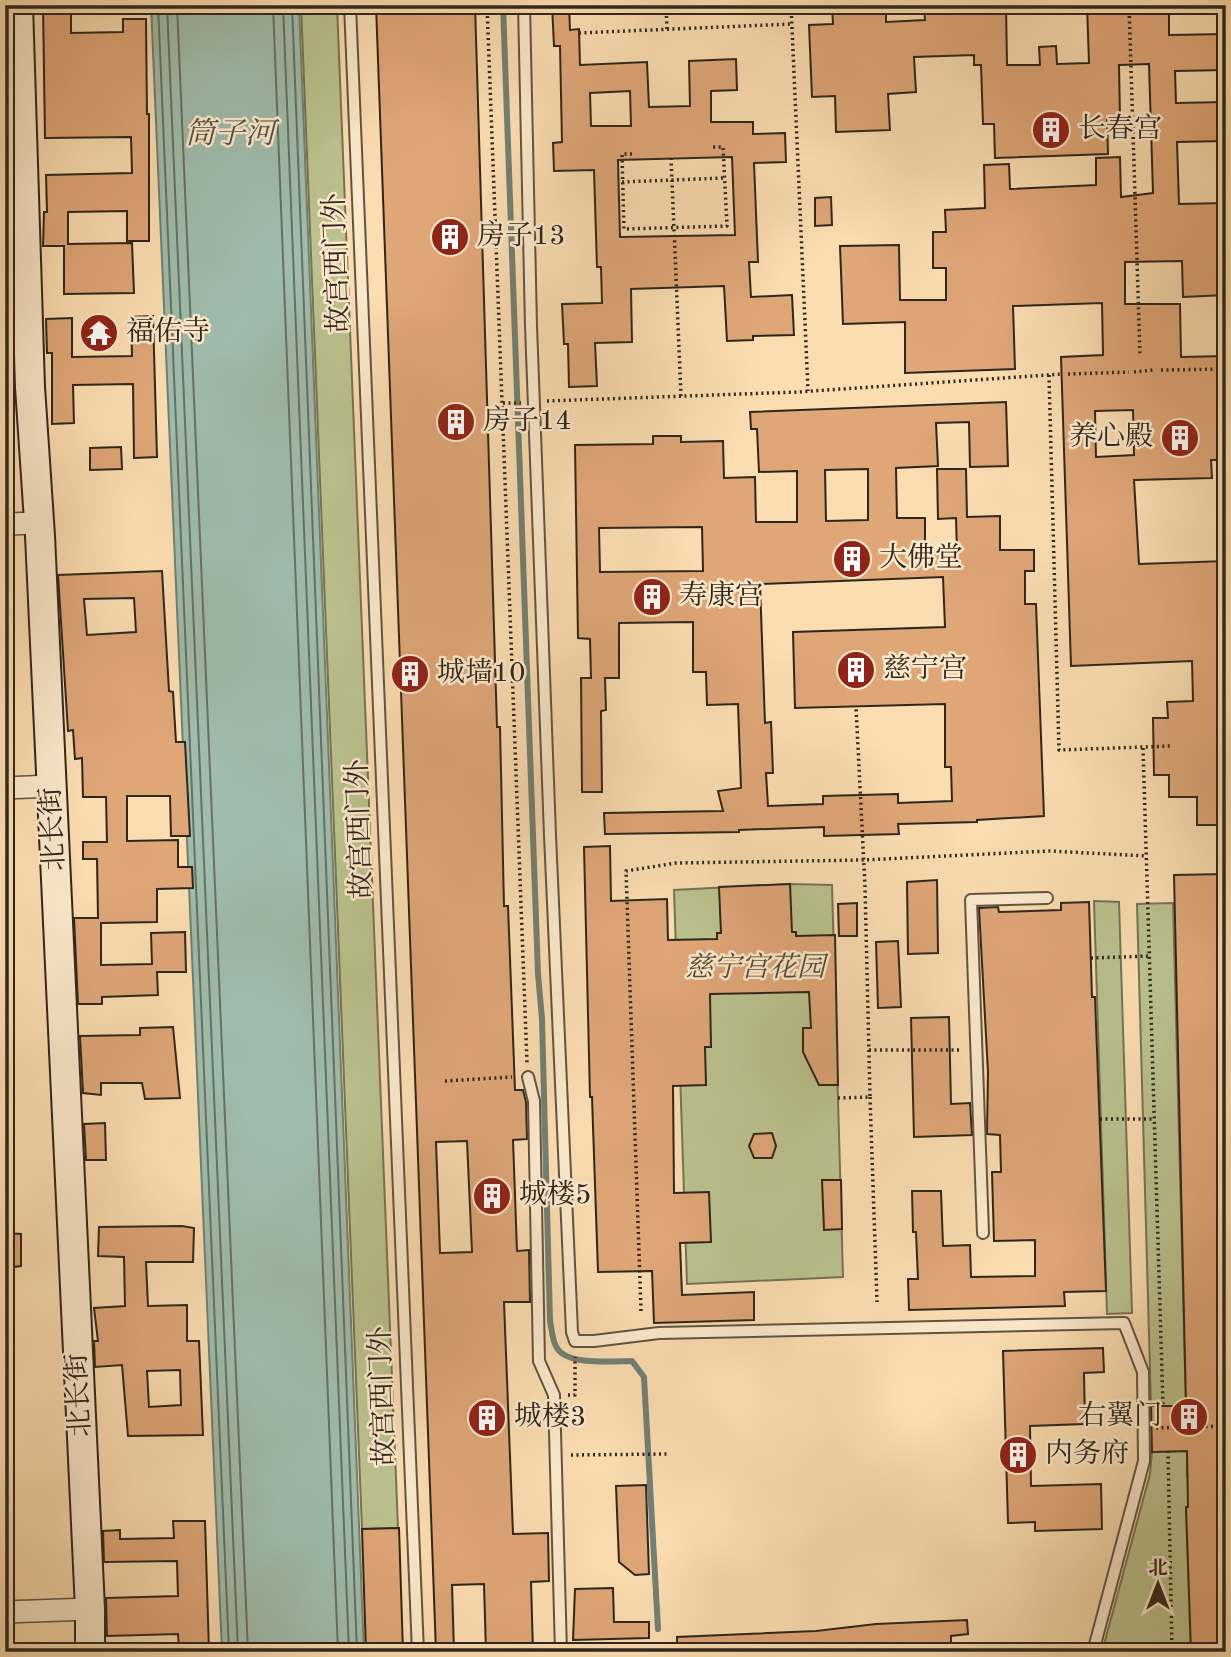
<svg xmlns="http://www.w3.org/2000/svg" width="1231" height="1657" font-family="'Old Standard TT','Noto Serif SC',serif">
<style>
.green{fill:#bbc28e;stroke:#757455;stroke-width:2}
.water{fill:#9fbcac;stroke:#728072;stroke-width:2}
.lines{fill:none;stroke-linecap:round;stroke-linejoin:round}
.shore{stroke:#677164;stroke-width:2}
.stream{stroke:#728072;stroke-width:6}
.building{fill:#dfa678;stroke:#2f261c;stroke-width:2;fill-rule:evenodd}
.lane-casing{stroke:#625441;stroke-width:14}
.street-casing{stroke:#625441;stroke-width:24}
.secondary-casing{stroke:#2f261c;stroke-width:32}
.path{stroke:#2f261c;stroke-width:3.5;stroke-dasharray:2 3.5;stroke-linecap:butt}
.lane{stroke:#fce9cc;stroke-width:10}
.street{stroke:#fce9cc;stroke-width:21}
.secondary{stroke:#fce9cc;stroke-width:28}
.labels{text-anchor:middle;dominant-baseline:central;stroke-width:5;stroke-linejoin:round;paint-order:stroke}
.poi-label{font-size:28px;fill:#2f261c;stroke:#fce9cc;text-anchor:start}
.street-label{font-size:28px;fill:#2f261c;stroke:#fce9cc}
.park-label{font-size:28px;font-style:italic;fill:#524d38;stroke:#fce9cc}
.water-label{font-size:30px;font-style:italic;fill:#515347;stroke:#fce9cc}
</style>
<rect width="100%" height="100%" fill="#fbddb1"/>
<filter id="stains"><feTurbulence type="fractalNoise" baseFrequency=".00286" numOctaves="4"/><feColorMatrix values="0 0 0 0 .2 0 0 0 0 .09 0 0 0 0 .02 0 0 0 .5 -.17"/></filter>
<radialGradient id="worn" r=".72"><stop offset=".6" stop-color="#630" stop-opacity="0"/><stop offset="1" stop-color="#630" stop-opacity=".3"/></radialGradient>
<!-- green -->
<g class="green">
<path d="M301,5H337L398,1528L362,1529Z"/>
<path d="M790,884L832,885L843,1277L687,1284L674,890Z"/>
<path d="M1094,901L1119,902L1132,1313L1107,1314Z"/>
<path d="M1173,903L1186,1406H1151L1137,904Z"/>
<path d="M1187,1451V1477L1199,1476V1506L1186,1507L1191,1652H1102L1150,1474L1152,1452Z"/>
</g>
<!-- water -->
<path class="water" d="M151,5H299L364,1652H222Z"/>
<g class="lines">
<!-- shore -->
<g class="shore">
<path d="M158,5L229,1652"/>
<path d="M167,5L238,1652"/>
<path d="M177,5L248,1652"/>
<path d="M273,5L338,1652"/>
<path d="M283,5L349,1652"/>
<path d="M292,5L357,1652"/>
</g>
<!-- stream -->
<path class="stream" d="M503,5L538,974L542,1019L550,1321C552,1329 552,1341 557,1348C568,1366 613,1361 632,1361L644,1377L658,1629"/>
</g>
<!-- building -->
<g class="building">
<path d="M43,5H71V33L123,32V19H146L147,114H149V241H127V211L68,212V244L132,243L134,293L64,294V246H43L44,212H47L46,175L132,173L131,137L45,138Z"/>
<path d="M376,5H475L497,727H500L504,906H508L515,1090H523L526,1102L527,1139L513,1140L517,1251L529,1250L530,1302H504L513,1534L548,1533L549,1581L531,1582L533,1652H486L484,1584L452,1585L454,1652H436ZM467,1141L472,1252L440,1253L436,1142Z"/>
<path d="M552,5H569L570,30L579,29L580,65L647,62L649,107L690,106L689,61L736,59L737,90L711,91V122H753V134L785,133L786,162L754,163L758,262H749L751,297L792,295L794,335L753,336V340L727,341L724,286L631,289L632,342L595,343L597,386L569,387L568,344H564L562,304L602,303L601,267H597L594,170L554,171L553,143L562,142L560,46H554ZM630,91L631,126H591L590,93ZM732,157L735,235L620,237L618,160Z"/>
<path d="M832,5H886V22L925,20L924,5H1006L1007,65H1040L1039,47L1056,46L1057,64L1089,63L1087,5H1169V35L1226,34V70L1175,71L1176,103L1226,102V141L1177,142L1179,204L1226,203V295L1183,297L1182,261L1125,262V304H1180L1181,357L1226,356V460H1211L1212,478L1134,480L1139,564L1226,561V685H1223L1224,716H1226V825H1197V797H1169V775H1154L1153,718H1168L1167,702L1193,701L1192,661L1071,666L1061,357L1103,355L1102,303L1013,306L1015,369L905,373V322L843,324L840,246L899,245L900,300H946V268H933V232H946L945,210L985,208L984,165L1009,164L1010,189L1096,185V158L1120,157L1121,197L1153,193L1149,64L1119,65L1120,119H1107L1108,154L995,158L994,124H983L981,65H974V55L914,57L916,92L888,94L890,130L836,132L835,96L812,97L809,25L833,24ZM1133,410L1134,455L1096,457L1095,411Z"/>
<path d="M831,197L832,225L815,226V198Z"/>
<path d="M153,316L157,457L134,458L133,384L73,385L74,423L52,424V353H47L46,319L72,318V357L132,356L131,317Z"/>
<path d="M1006,402L1008,466L970,467L969,422L936,423L938,466L896,468L897,518H925V552L957,551L956,518L938,519L937,469H966L967,517L1000,516V550H1034V571H1025V604H1036L1044,816L977,820V822L898,824L899,834L824,836V827L739,830V832L605,834L604,813L723,811L718,791L741,788L738,704L707,705L706,672H693V622L619,623V678H605L606,710L601,711L602,792H582L581,678H591L590,639L578,638L575,445L653,444V436H681V442L723,441L724,478L755,477L756,522H797V471L759,472L757,429H751L750,412ZM868,469V520L826,521L825,470ZM702,527L703,571L600,572L599,528ZM943,577L945,627L793,632L795,708L945,704V767H951L952,801L898,803V794L823,796V804L768,806L766,773H773L771,722L765,723L760,584Z"/>
<path d="M121,447L122,469L90,470V448Z"/>
<path d="M162,571L169,691L173,692L176,742H185L190,836H171L170,796H127V841L178,840V867H192L193,888L157,889V922L101,923V965L152,964L151,933L185,932L186,972H157L158,995L102,997V1004H78L74,918H98L97,859H83V842H107L106,797H83L82,758L75,759L73,730L68,731L58,575ZM134,598L136,632L87,635L84,599Z"/>
<path d="M610,846L611,901L667,899L668,940L717,939V933H721L719,887L790,884L792,932H796V936L835,935L838,1085H819L803,1052V1028H811L809,992L710,994L711,1047H705L706,1085L673,1086L674,1193L709,1192L711,1242L680,1243L682,1295L754,1292V1320L654,1323L652,1271L598,1272L592,1097H590L584,847Z"/>
<path d="M1226,874V1652H1191L1186,1507H1188L1187,1451L1152,1452L1151,1406H1186L1174,875Z"/>
<path d="M937,880L938,953L908,954L907,882Z"/>
<path d="M1089,902L1092,997H1095L1106,1291L1064,1292L1065,1306L909,1310L908,1279H918L916,1232H913L912,1191H941L943,1246L970,1245L971,1277L1035,1276V1240L994,1241L992,1172H1001L1000,1135L987,1134L988,1072L979,908L998,907L999,912L1061,910V903Z"/>
<path d="M857,903V936H839L838,904Z"/>
<path d="M898,941L901,1007L878,1008L876,942Z"/>
<path d="M949,1017L951,1104L970,1103L972,1135L914,1137L911,1018Z"/>
<path d="M173,1027L180,1098L145,1099L142,1083H101V1095L83,1093L80,1036L140,1035V1028Z"/>
<path d="M105,1123L106,1160H86L84,1124Z"/>
<path d="M772,1133L776,1146L772,1158H754L749,1146L754,1134Z"/>
<path d="M822,1180H841L842,1229L824,1230Z"/>
<path d="M182,1226L194,1228L193,1262H146L148,1306L187,1305V1341H199L203,1435L128,1436L122,1365L95,1367L94,1341H98L94,1308L125,1306L124,1257L98,1256L99,1227ZM180,1370L181,1405L149,1407L147,1371Z"/>
<path d="M5,1233L21,1234V1266L5,1268Z"/>
<path d="M1103,1348L1104,1372L1084,1373L1085,1424L1030,1426L1031,1486L1101,1484L1102,1529L1035,1531V1522L1008,1523L1003,1351Z"/>
<path d="M646,1485L649,1574L635,1575L619,1562L616,1486Z"/>
<path d="M173,1521H205L209,1652H179L178,1634L107,1636L106,1598L178,1596L177,1561L104,1562L103,1531L120,1530V1539L174,1538Z"/>
<path d="M399,1528L403,1652H366L362,1529Z"/>
<path d="M613,1588L614,1622H649V1638L573,1640L575,1589Z"/>
<path d="M967,1620L968,1634L951,1636V1643L833,1652H677V1637L816,1631L876,1624Z"/>
</g>
<g class="lines">
<defs>
<g id="lane">
<path d="M135,5V6"/>
<path d="M350,5L418,1652"/>
<path d="M524,5L531,326L550,835L572,1332L575,1341H594L659,1333L1124,1323L1143,1372L1144,1461L1093,1652"/>
<path d="M528,1077L534,1101L539,1361L554,1395L561,1652"/>
<path d="M983,1233L971,900L1047,898"/>
</g>
<g id="street">
<path d="M5,524L39,523"/>
<path d="M5,788L52,786"/>
<path d="M5,1612L90,1609"/>
</g>
<path id="secondary" d="M18,5L30,387L40,536L90,1609V1652"/>
</defs>
<!-- lane casing -->
<use href="#lane" class="lane-casing"/>
<!-- street casing -->
<use href="#street" class="street-casing"/>
<!-- secondary casing -->
<use href="#secondary" class="secondary-casing"/>
<!-- path -->
<g class="path">
<path d="M487,5L527,1063"/>
<path d="M666,5L667,29"/>
<path d="M791,5L808,391"/>
<path d="M1129,5L1140,356"/>
<path d="M579,33L792,24"/>
<path d="M632,154H622L624,229L727,226L723,147H712"/>
<path d="M671,158L681,396"/>
<path d="M622,182L724,178"/>
<path d="M1161,370L1226,369"/>
<path d="M1134,372L1153,370"/>
<path d="M1068,374L1129,372"/>
<path d="M1049,375L1059,750L1171,746"/>
<path d="M547,401L798,392L1062,374"/>
<path d="M503,403H521"/>
<path d="M1220,745H1226"/>
<path d="M1143,748L1163,1406"/>
<path d="M1091,958L1150,956"/>
<path d="M869,1050H961"/>
<path d="M445,1081L512,1077"/>
<path d="M870,1097L877,1302"/>
<path d="M838,1098L870,1097L865,887L856,707"/>
<path d="M1100,1119H1154"/>
<path d="M641,1311L626,871L676,863L863,860L1049,851L1147,856"/>
<path d="M568,1395H575V1357"/>
<path d="M1156,1428L1226,1426"/>
<path d="M1168,1451L1172,1652"/>
<path d="M571,1455L667,1454"/>
</g>
<!-- lane -->
<use href="#lane" class="lane"/>
<!-- street -->
<use href="#street" class="street"/>
<!-- secondary -->
<use href="#secondary" class="secondary"/>
</g>
<!-- icons -->
<defs>
<symbol id="building-disc" viewBox="-11 -11 22 22"><circle r="9.5" fill="#8f2418" stroke="#fce9cc"/><path d="M-4-6H4V6H1V3H-1V6H-4ZM-2.5-4.3h1.7v1.8h-1.7ZM.8-4.3h1.7v1.8H.8ZM-2.5-1h1.7V.8h-1.7ZM.8-1h1.7V.8H.8Z" fill="#fff"/></symbol>
<symbol id="temple-disc" viewBox="-11 -11 22 22"><circle r="9.5" fill="#8f2418" stroke="#fce9cc"/><path d="M0-6L5-2H3V0L6.5 2.5H4V6H1.5V3h-3V6H-4V2.5H-6.5L-3 0V-2H-5Z" fill="#fff"/></symbol>
</defs>
<g fill-rule="evenodd">
<use href="#building-disc" x="1029" y="108" width="44" height="44"/>
<use href="#building-disc" x="428" y="215" width="44" height="44"/>
<use href="#temple-disc" x="77" y="311" width="44" height="44"/>
<use href="#building-disc" x="434" y="400" width="44" height="44"/>
<use href="#building-disc" x="1158" y="416" width="44" height="44"/>
<use href="#building-disc" x="830" y="537" width="44" height="44"/>
<use href="#building-disc" x="630" y="575" width="44" height="44"/>
<use href="#building-disc" x="834" y="648" width="44" height="44"/>
<use href="#building-disc" x="388" y="652" width="44" height="44"/>
<use href="#building-disc" x="470" y="1174" width="44" height="44"/>
<use href="#building-disc" x="1167" y="1395" width="44" height="44"/>
<use href="#building-disc" x="465" y="1396" width="44" height="44"/>
<use href="#building-disc" x="996" y="1433" width="44" height="44"/>
</g>
<g class="labels">
<!-- poi labels -->
<g class="poi-label">
<text x="1078" y="130">长春宫</text>
<text x="477" y="237">房子13</text>
<text x="126" y="333">福佑寺</text>
<text x="483" y="422">房子14</text>
<text x="1153" y="438" text-anchor="end">养心殿</text>
<text x="879" y="559">大佛堂</text>
<text x="679" y="597">寿康宫</text>
<text x="883" y="670">慈宁宫</text>
<text x="437" y="674">城墙10</text>
<text x="519" y="1196">城楼5</text>
<text x="1162" y="1417" text-anchor="end">右翼门</text>
<text x="514" y="1418">城楼3</text>
<text x="1045" y="1455">内务府</text>
</g>
<!-- street labels -->
<g class="street-label">
<text transform="translate(338 263) rotate(-92)">故宫西门外</text>
<text transform="translate(54 829) rotate(-93)">北长街</text>
<text transform="translate(361 829) rotate(-92)">故宫西门外</text>
<text transform="translate(80 1395) rotate(-93)">北长街</text>
<text transform="translate(384 1396) rotate(-92)">故宫西门外</text>
</g>
<!-- park labels -->
<g class="park-label">
<text x="755" y="969">慈宁宫花园</text>
</g>
<!-- water labels -->
<g class="water-label">
<text x="230" y="135">筒子河</text>
</g>
</g>
<!-- margin -->
<rect width="1231" height="1657" fill="none" stroke="#fbddb1" stroke-width="28"/>
<rect x="7" y="7" width="1217" height="1643" fill="none" stroke="#2f261c" stroke-width="3.5"/>
<rect x="14" y="14" width="1203" height="1629" fill="none" stroke="#2f261c" stroke-width="2"/>
<!-- north arrow -->
<g transform="translate(1158 1584)" stroke="#fce9cc" stroke-width="5" paint-order="stroke">
<path d="M0-5L12 26L0 18L-12 26Z" fill="#2f261c"/>
<text y="-10" font-size="19" font-weight="bold" text-anchor="middle" fill="#2f261c">北</text>
</g>
<rect width="100%" height="100%" filter="url(#stains)"/>
<rect width="100%" height="100%" fill="url(#worn)"/>
</svg>
